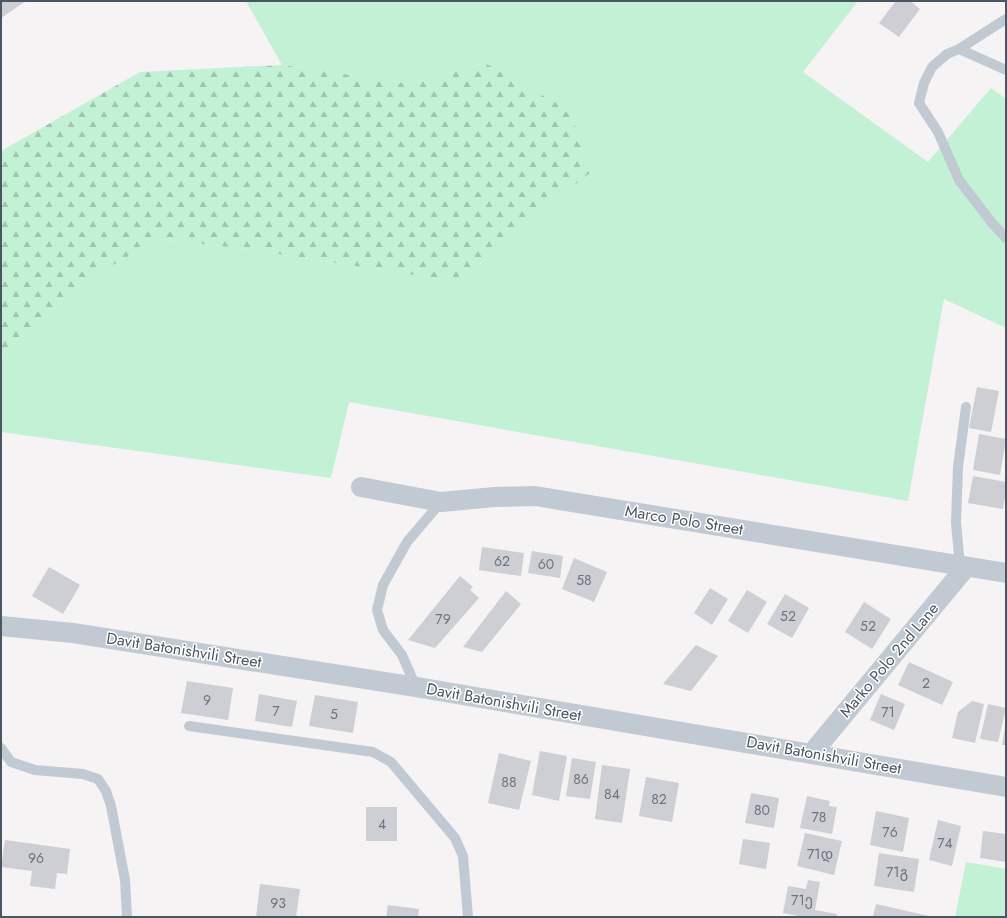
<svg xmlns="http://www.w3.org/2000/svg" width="1007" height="918" font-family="Jost,'Noto Sans Georgian',sans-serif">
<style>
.green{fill:#c3f1d5}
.forest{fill:url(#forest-firs)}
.building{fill:#cdcfd5}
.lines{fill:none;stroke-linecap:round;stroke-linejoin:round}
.service{stroke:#c1cad2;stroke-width:10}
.minor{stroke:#c1cad2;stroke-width:20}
.labels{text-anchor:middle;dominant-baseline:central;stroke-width:3;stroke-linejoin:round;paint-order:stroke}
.number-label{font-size:14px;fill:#6b747e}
.street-label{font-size:16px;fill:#4a5661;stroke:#fff}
</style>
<defs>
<pattern id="forest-firs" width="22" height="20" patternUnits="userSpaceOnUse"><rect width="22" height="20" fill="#c3f1d5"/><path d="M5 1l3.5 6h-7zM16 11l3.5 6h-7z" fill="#a0c6b0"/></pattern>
</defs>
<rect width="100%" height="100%" fill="#f5f3f3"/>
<!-- green -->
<g class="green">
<path d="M246,1H858L803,72L928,162L991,88L1006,99V328L944,299L908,501L349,402L331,478L1,432V355L80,284L158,239L238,248L460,282L522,225L485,63L412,84L282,65Z"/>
<path d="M966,862L1006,869V917H955Z"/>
</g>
<!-- forest -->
<path class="forest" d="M485,63L570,111L590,173L522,225L460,282L238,248L158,239L80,284L1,355V151L140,72L282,65L412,84Z"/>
<!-- building -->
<g class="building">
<path d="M1,1H26L1,18Z"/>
<path d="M896,1H910L920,9L899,37L879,23Z"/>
<path d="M977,387L999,391L991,432L969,428Z"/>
<path d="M979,434L1006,439L1000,475L973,470Z"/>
<path d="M973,476L1006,482V492L1003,509L968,503Z"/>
<path d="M482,547L524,553L521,576L479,570Z"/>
<path d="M532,551L563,556L560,578L528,573Z"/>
<path d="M574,558L607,572L594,602L562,589Z"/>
<path d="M49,567L80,585L63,614L32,596Z"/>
<path d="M460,576L473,587L470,590L479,598L435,648L408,640Z"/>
<path d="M710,588L728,599L712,625L694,613Z"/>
<path d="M747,590L767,602L748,633L728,621Z"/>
<path d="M506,591L521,604L482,652L463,647Z"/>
<path d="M785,594L809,608L792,638L767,624Z"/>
<path d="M864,602L891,619L872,649L845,632Z"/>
<path d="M696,645L718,656L691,691L663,684Z"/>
<path d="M909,662L953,682L942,705L898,685Z"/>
<path d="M187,681L233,688L228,720L181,713Z"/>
<path d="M259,694L297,701L292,727L255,721Z"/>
<path d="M881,694L905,704L894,730L870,720Z"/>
<path d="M315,695L358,702L353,733L309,726Z"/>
<path d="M972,701L984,704L975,743L952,738L958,712Z"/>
<path d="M988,704L1006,708L998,742L980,739Z"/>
<path d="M1005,727H1006V745H1002Z"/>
<path d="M540,751L567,756L559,801L532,795Z"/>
<path d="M499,753L531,761L519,810L488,803Z"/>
<path d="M572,758L596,762L590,799L566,796Z"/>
<path d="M602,765L630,769L622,823L595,819Z"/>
<path d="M646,777L679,783L672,822L639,816Z"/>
<path d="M751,793L779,798L774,828L745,823Z"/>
<path d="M807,796L830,801L829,806L837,807L832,834L800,828Z"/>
<rect x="366" y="807" width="31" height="34"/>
<path d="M876,811L909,818L903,852L870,845Z"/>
<path d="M938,820L961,826L952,866L929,860Z"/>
<path d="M983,831L1006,834V862L980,858Z"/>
<path d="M805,833L842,841L834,875L797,866Z"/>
<path d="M743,839L770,843L766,869L739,864Z"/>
<path d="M5,840L70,849L67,874L57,873L55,889L30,886L32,871L1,867Z"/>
<path d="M879,853L919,859L914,892L874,886Z"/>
<path d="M808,880L820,882L815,910L837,914L836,917H804L783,913L788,886L806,889Z"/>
<path d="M260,884L300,889L296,917H256Z"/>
<path d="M876,904L929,916V917H873Z"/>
<path d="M388,905L419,909L418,917H386Z"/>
</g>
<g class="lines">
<!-- service -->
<g class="service">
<path d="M1006,19L959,49L947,54L932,67L924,83L919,103L938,132L959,180L992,223L1006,238"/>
<path d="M959,49L1006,70"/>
<path d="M960,566L956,523L958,467L966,407"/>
<path d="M416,687L402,655L383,630L377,610L383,585L407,542L441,502"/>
<path d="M189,726L373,752L391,762L455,838L463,856L468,917"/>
<path d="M1,748L11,762L35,770L83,774L98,779L106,791L111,806L125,880L127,917"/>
</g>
<!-- minor -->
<g class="minor">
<path d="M361,487L441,502L495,497L535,496L1006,573"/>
<path d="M1,626L73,633L416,687L1006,787"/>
<path d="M812,753L966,567"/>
</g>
</g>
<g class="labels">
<!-- number labels -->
<g class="number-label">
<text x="502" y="561">62</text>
<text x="546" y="564">60</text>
<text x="584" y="580">58</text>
<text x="788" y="616">52</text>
<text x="443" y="619">79</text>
<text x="868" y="626">52</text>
<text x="926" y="683">2</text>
<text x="207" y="700">9</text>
<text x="276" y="711">7</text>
<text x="888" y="712">71</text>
<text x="334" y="714">5</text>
<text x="581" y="779">86</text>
<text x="509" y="782">88</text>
<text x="612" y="794">84</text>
<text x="659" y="799">82</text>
<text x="762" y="810">80</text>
<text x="819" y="817">78</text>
<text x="382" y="824">4</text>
<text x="890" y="832">76</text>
<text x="945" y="843">74</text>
<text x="820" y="854">71დ</text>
<text x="36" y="858">96</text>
<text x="897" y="872">71გ</text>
<text x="802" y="900">71ე</text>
<text x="278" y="903">93</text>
</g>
<!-- street labels -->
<g class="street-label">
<text transform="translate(684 520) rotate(9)">Marco Polo Street</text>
<text transform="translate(184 650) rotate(9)">Davit Batonishvili Street</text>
<text transform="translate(889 660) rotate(-50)">Marko Polo 2nd Lane</text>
<text transform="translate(504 702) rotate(10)">Davit Batonishvili Street</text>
<text transform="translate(824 755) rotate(10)">Davit Batonishvili Street</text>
</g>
</g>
<!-- border -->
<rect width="1007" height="918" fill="none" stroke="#4a5661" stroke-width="4"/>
</svg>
